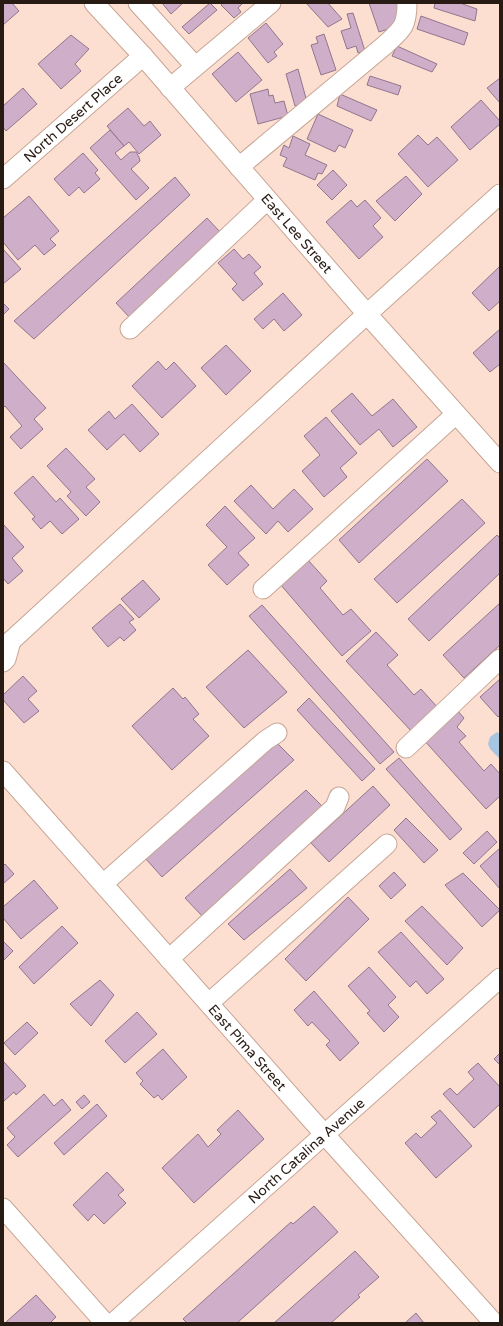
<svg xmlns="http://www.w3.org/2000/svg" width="503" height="1326" font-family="'Varela Round',sans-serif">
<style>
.water{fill:#a6c5e1}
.building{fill:#ceaec9;stroke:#92768d}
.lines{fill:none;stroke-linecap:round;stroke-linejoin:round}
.minor-casing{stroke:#c7a594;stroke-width:21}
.minor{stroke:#fff;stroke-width:19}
.labels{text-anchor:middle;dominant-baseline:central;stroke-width:3;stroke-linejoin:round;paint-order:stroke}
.street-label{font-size:14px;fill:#281b14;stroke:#fff}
</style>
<rect width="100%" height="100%" fill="#fddfd1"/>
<!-- water -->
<path class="water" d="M497,732L500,734V759L490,749L488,744L490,737Z"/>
<!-- building -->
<g class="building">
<path d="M3,3H12L19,11L3,25Z"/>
<path d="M162,3H183L171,14Z"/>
<path d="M210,3L217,10L189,34L182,27Z"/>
<path d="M223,3H243L238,8L241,12L234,18L221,5Z"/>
<path d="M306,3H328L342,19L328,27Z"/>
<path d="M369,3H398L402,18L397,26L379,32Z"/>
<path d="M435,3H460L477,9L475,21L434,8Z"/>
<path d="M353,13L365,51L358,53L356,46L347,49L341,31L351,28L347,14Z"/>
<path d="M421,16L468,33L464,45L417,29Z"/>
<path d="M266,23L283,44L274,52L277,56L268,63L248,38Z"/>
<path d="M324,34L336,70L321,75L311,45L318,43L316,37Z"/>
<path d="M71,35L89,49L75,64L81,71L61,89L38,64Z"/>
<path d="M397,46L437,64L432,72L392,56Z"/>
<path d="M238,52L262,80L236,102L212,74Z"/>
<path d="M298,69L307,102L295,106L286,74Z"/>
<path d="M370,76L401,86L398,95L367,85Z"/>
<path d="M500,78V103L487,88Z"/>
<path d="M23,88L37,104L6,131L3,127V106Z"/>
<path d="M268,89L269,96L273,95L275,103L284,101L288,116L258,124L250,94Z"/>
<path d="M340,94L377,110L371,121L337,106Z"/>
<path d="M481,100L500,121V124L470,150L451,127Z"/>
<path d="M128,108L144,126L150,121L161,135L139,154L129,142L124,146L107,126Z"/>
<path d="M318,114L353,130L345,148L339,145L335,152L307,139Z"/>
<path d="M110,130L124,146L115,153L121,160L130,152H136L139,157L140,161L131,169L149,188L136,200L90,148Z"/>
<path d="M418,135L428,145L437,137L458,160L428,187L398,154Z"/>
<path d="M293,136L310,144L305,155L327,165L322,174L318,173L315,180L283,166L287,158L280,155L284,145L289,148Z"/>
<path d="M83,153L98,170L95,173L100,179L84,193L79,187L69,196L54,179Z"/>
<path d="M333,170L347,185L332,200L317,185Z"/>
<path d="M406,176L422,194L395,221L376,201Z"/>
<path d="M175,177L190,195L34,339L14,321Z"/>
<path d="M29,196L59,231L50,239L56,245L44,255L35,245L18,260L3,242V218Z"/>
<path d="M351,200L357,207L365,200L381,218L373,226L383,237L359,259L326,222Z"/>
<path d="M207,218L221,233L131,319L116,303Z"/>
<path d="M3,249L21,269L3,284Z"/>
<path d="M234,249L243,259L249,254L261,267L254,273L263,284L243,301L232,289L237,284L218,263Z"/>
<path d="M499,267L500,269V301L489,311L472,293Z"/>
<path d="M283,293L302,315L284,331L274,319L263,329L254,319Z"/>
<path d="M3,303L9,309L3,315Z"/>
<path d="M500,329V364L490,372L473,353Z"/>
<path d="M226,345L251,371L226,395L201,368Z"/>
<path d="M158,361L166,370L174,362L196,386L162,418L132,386Z"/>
<path d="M3,362L46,408L34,419L43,429L21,449L10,437L22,426L5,406L3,408Z"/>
<path d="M352,393L372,416L393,399L417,427L393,447L379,429L360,445L331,411Z"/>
<path d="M132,404L159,434L140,452L124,434L107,450L88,430L109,411L115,419Z"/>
<path d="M326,417L357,453L340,468L347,477L324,497L302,471L320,455L304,436Z"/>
<path d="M66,448L95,479L86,487L100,502L86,516L67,496L71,492L47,466Z"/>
<path d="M427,459L448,481L359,563L339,540Z"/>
<path d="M33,476L56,502L60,498L79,519L62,534L50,521L41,529L32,519L35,517L14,493Z"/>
<path d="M251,485L273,509L294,489L313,509L288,532L278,521L266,534L234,501Z"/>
<path d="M462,499L485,523L397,603L374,579Z"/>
<path d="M225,506L255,538L238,553L249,565L227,585L208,565L227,547L206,525Z"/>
<path d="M3,524L24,547L12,558L23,571L8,584L3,578Z"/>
<path d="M497,535L500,538V573L429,641L408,619Z"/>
<path d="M308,560L327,581L320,588L343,615L351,609L371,631L342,656L280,584Z"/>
<path d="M143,580L160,599L139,618L121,599Z"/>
<path d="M500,603V645L464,678L443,655Z"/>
<path d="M120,604L134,619L129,622L136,630L124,641L120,637L108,647L92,628Z"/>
<path d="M262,605L394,752L380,764L249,616Z"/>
<path d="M376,632L398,655L387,665L414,695L421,689L439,709L413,733L346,661Z"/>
<path d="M248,650L287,692L244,728L206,687Z"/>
<path d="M23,676L37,691L28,699L39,711L24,723L3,700V695Z"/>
<path d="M500,679V715L498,717L480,697Z"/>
<path d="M173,688L183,699L185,697L199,714L193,719L209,736L172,770L132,726Z"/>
<path d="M309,698L375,769L362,781L297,710Z"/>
<path d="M456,709L464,718L457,727L466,736L459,742L484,771L491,764L500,774V796L486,809L423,739Z"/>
<path d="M274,740L294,760L162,877L145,858Z"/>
<path d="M399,758L462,829L450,840L386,769Z"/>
<path d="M373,786L390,805L329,862L311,843Z"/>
<path d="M306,790L325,809L203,917L185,898Z"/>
<path d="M406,818L438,850L424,863L394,830Z"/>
<path d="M487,831L497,842L474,864L463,853Z"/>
<path d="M500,848V889L480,866Z"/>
<path d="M5,864L14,874L3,884V866Z"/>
<path d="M290,869L307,888L244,940L228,924Z"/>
<path d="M394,872L406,885L391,899L379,886Z"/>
<path d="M463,873L500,910L482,927L445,885Z"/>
<path d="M34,880L58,908L21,939L3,918V907Z"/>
<path d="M348,897L369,919L306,981L285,959Z"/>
<path d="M422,906L463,948L447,965L405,921Z"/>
<path d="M62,926L78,943L34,984L19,967Z"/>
<path d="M401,932L444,979L427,994L416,981L410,987L378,952Z"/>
<path d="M3,941L13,951L3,961Z"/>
<path d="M369,967L396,997L388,1005L399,1017L384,1032L367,1013L370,1011L348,986Z"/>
<path d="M100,980L114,995L91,1026L70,1004Z"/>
<path d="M314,991L359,1043L340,1061L326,1045L330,1041L312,1022L308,1026L294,1010Z"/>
<path d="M137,1012L157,1034L125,1063L105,1041Z"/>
<path d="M27,1022L38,1033L15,1055L4,1043Z"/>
<path d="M163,1049L187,1077L162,1100L158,1095L154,1098L140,1084L143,1081L136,1073Z"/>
<path d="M500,1053V1065L494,1059Z"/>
<path d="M3,1061L26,1086L16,1095L14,1092L4,1101L3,1100Z"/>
<path d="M478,1063L500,1087V1104L474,1128L443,1094L450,1088L457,1095L474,1079L468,1072Z"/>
<path d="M44,1094L54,1106L62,1099L71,1110L18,1157L7,1145L15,1137L7,1128Z"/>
<path d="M84,1095L90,1102L82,1109L76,1102Z"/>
<path d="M97,1104L107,1116L64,1155L54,1143Z"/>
<path d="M238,1110L264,1139L194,1203L162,1168L198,1134L208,1147L221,1134L217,1130Z"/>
<path d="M440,1110L472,1146L436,1178L405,1143L416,1133L421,1138L437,1123L431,1117Z"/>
<path d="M107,1172L124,1190L118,1195L126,1203L104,1224L94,1214L88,1221L73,1205Z"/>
<path d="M314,1206L338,1232L237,1323H187L183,1319L291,1222L293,1224Z"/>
<path d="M355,1251L379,1277L358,1295L360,1297L331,1323H274Z"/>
<path d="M36,1295L56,1317L50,1323H5Z"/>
<path d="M416,1313L424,1323H405Z"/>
</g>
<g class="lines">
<defs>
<g id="minor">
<path id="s1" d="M94,3L143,56L367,314L500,463"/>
<path d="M138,3L195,66"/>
<path d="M170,88L271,3"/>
<path d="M239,167L385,45C402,29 407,27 407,3"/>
<path id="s2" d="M3,179L143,56"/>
<path d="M130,329L267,200"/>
<path d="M263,589L456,414"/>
<path d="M11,641L367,314L500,194"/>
<path d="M3,662L6,659L11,641"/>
<path d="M406,748L500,659"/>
<path id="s3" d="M3,771L325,1135L494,1323"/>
<path d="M103,884L266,740L277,733"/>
<path d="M169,959L335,807L339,797"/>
<path d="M209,1003L387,844"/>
<path d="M3,1208L105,1323"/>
<path id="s4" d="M113,1323L500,978"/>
</g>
</defs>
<!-- minor casing -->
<use href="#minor" class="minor-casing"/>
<!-- minor -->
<use href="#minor" class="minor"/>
</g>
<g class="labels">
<!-- street labels -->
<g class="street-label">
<text stroke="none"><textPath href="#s2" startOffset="93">North Desert Place</textPath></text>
<text stroke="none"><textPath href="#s1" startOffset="307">East Lee Street</textPath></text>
<text stroke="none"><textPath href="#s3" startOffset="369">East Pima Street</textPath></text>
<text stroke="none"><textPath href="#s4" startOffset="259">North Catalina Avenue</textPath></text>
</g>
</g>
<!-- border -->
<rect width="503" height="1326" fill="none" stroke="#281b14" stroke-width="8"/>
</svg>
